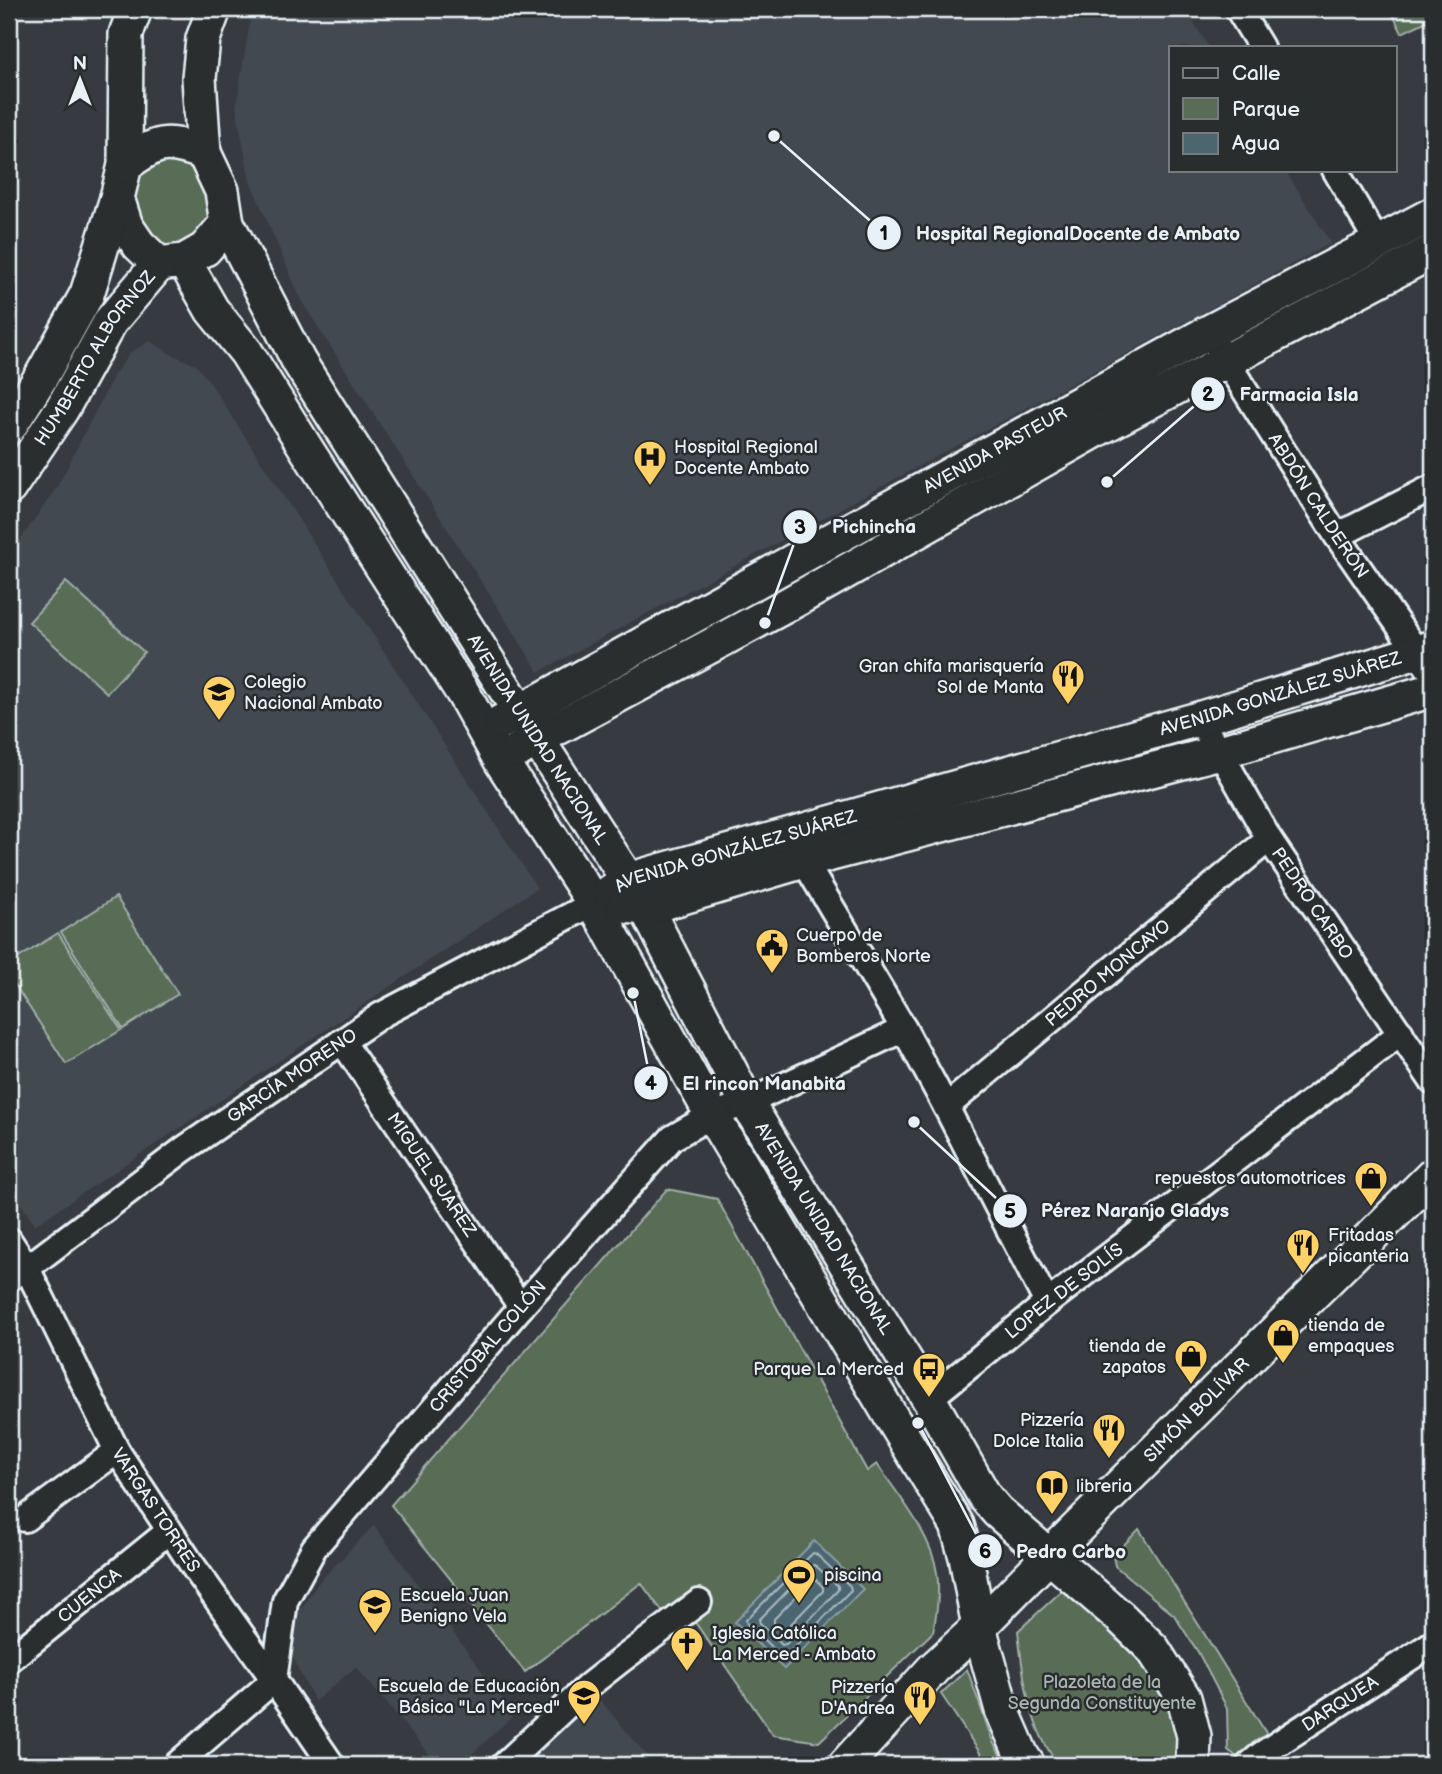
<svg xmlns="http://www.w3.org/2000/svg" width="1442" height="1774" font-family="'Balsamiq Sans',sans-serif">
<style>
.built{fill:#434851}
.green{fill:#596c57;stroke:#a0aea8;stroke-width:2}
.water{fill:#4b666f;stroke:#8a9ea6;stroke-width:2}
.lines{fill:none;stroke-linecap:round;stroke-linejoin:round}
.shore{stroke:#a9b9c1;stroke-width:2}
.street-casing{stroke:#e8f1f8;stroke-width:30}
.secondary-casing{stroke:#e8f1f8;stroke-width:38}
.street{stroke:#2a2d2e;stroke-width:24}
.secondary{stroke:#2a2d2e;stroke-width:33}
.labels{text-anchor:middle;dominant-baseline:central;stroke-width:5;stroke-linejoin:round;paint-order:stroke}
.street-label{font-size:18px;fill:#e8f1f8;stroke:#2a2d2e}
.poi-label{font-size:18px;fill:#e8f1f8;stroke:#2a2d2e;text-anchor:start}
.park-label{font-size:18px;fill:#a8b5b0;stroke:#2a2d2e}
.leader{fill:none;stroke:#e8f1f8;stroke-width:2.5}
.callout-dot{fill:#e8f1f8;stroke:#2a2d2e;stroke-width:2.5}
.mark-label{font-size:21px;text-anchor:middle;font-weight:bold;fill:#111}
.callout-label{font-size:19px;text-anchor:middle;font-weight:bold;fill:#e8f1f8;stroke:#2a2d2e;stroke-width:5;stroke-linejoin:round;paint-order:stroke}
</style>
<rect width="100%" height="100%" fill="#373b41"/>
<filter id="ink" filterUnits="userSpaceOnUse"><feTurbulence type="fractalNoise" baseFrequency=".0143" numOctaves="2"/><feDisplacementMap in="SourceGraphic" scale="14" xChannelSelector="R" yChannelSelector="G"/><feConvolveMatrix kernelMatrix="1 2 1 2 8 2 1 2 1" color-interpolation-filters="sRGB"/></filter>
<g filter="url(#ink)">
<!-- built -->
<g class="built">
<path d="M252,9H1185L1209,47H1171V170H1285L1331,243L539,672L302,302L250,181L236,107Z"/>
<path d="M150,341L171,354L196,365L209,381L537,888L35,1225L9,1186V556L57,487L114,375L131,352Z"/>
<path d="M374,1525L514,1715L460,1765H438L356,1667L315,1701L300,1673L292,1654L297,1615L319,1582Z"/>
<path d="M588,1686L655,1765H503Z"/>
</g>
<!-- green -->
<g class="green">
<path d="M1390,9H1433V18L1402,33Z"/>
<path d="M189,157L217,190L206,233C183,245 178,251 150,242L126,189L143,164Z"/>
<path d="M66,582L144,652L107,693L29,622Z"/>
<path d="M116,897L178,994L123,1029L61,932Z"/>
<path d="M58,933L121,1030L66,1064L9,976V964Z"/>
<path d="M667,1189L717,1199L867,1471L877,1464C898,1495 932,1535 937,1573C940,1593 937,1613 933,1632L819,1742L773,1735L690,1615L674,1627L641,1583L525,1672L391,1505Z"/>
<path d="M1139,1529L1271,1741L1242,1761L1228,1750L1227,1708L1198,1652L1174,1615L1115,1566L1113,1556Z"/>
<path d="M1067,1586L1137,1625L1196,1765H1059C1029,1728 1023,1678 1018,1631Z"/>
<path d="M967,1669L993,1742L1006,1765H988L941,1694Z"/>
</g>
<!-- water -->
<path class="water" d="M814,1541L863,1589L784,1669L735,1622Z"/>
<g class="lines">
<!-- shore -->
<g class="shore">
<path d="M813,1553L816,1554L850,1586L851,1590L786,1656L782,1657L747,1624L746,1620Z"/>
<path d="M813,1565L816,1566L838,1586V1590L786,1644L782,1645L760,1623L759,1620Z"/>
<path d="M812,1580H816L823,1587V1591L786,1629L781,1630L774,1623V1619Z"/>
</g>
<defs>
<g id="street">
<path d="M1238,9L1261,47"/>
<path d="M1335,170L1378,243"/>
<path id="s1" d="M1218,348L1337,536L1433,675"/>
<path d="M1337,536L1433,487"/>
<path id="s2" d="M1198,719L1220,752L1269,839L1433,1082"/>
<path d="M804,861L904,1029L946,1107L1047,1303"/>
<path id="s3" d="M342,1041L521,1307"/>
<path id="s4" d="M946,1107L1269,839"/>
<path id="s5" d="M9,1240L27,1268L117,1451L193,1566L274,1680L332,1765"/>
<path id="s6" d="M9,1278L27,1268L184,1149L381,1015L594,903"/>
<path id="s7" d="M929,1399L1047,1303L1401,1033"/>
<path d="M25,1519L117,1451"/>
<path id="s8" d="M9,1660L169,1531"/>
<path id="s9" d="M176,1765L274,1680L285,1601L314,1548L521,1307L672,1138L712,1115L747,1103L904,1029"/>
<path d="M504,1765L588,1686L621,1660L699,1602"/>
<path id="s10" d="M1249,1765L1262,1754L1433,1643"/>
</g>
<g id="secondary">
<path d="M135,9L126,34L125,165L117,198L126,226L139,245L159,264L184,261L205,249L227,223"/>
<path id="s11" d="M214,9L203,39L199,78L204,153L222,191L227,223L299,362L537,739L646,908L747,1103L929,1399L985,1497L998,1512L1120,1617L1153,1649L1184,1698L1194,1736L1193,1765"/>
<path d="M125,165C157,141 166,139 204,153"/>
<path d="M184,261L212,310L246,352L307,450L463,693L501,761L594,903L712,1115L890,1415L957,1525L966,1557L979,1627L1002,1710L1022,1756L1028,1765"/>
<path d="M9,427L41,377L87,294L117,198"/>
<path id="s12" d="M9,488L62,409L110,322L159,264"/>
<path id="s13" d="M501,722L1209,332L1433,214"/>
<path d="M517,751L537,739L785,606L1100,428L1433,251"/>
<path id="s14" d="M610,892L628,880L1198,719L1433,647"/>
<path d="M624,906L646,908L804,861L1220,752L1433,690"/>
<path id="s15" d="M845,1765L934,1668L979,1627L1048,1557L1433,1175"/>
</g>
</defs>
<!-- street casing -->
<use href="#street" class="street-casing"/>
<!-- secondary casing -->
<use href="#secondary" class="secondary-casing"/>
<!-- street -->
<use href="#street" class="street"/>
<!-- secondary -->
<use href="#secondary" class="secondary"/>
</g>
</g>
<!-- icons -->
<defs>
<symbol id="hospital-pin" viewBox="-11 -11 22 30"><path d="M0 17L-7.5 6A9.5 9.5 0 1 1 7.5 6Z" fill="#ffd166" stroke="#2a2d2e"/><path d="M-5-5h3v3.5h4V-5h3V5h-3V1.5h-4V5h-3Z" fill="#111"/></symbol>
<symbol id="restaurant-pin" viewBox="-11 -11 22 30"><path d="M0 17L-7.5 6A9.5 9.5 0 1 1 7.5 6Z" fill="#ffd166" stroke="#2a2d2e"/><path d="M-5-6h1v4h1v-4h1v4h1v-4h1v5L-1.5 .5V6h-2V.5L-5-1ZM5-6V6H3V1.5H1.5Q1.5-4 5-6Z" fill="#111"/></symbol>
<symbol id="school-pin" viewBox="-11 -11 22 30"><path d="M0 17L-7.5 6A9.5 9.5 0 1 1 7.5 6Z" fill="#ffd166" stroke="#2a2d2e"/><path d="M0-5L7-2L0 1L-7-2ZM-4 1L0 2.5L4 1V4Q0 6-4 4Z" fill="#111"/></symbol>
<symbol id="civic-pin" viewBox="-11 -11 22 30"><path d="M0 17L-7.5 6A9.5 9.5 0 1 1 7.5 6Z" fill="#ffd166" stroke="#2a2d2e"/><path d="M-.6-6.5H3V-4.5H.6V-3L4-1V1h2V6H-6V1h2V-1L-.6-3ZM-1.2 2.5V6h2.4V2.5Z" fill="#111"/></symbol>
<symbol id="shop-pin" viewBox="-11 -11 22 30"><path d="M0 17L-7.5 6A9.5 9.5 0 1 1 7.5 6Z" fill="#ffd166" stroke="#2a2d2e"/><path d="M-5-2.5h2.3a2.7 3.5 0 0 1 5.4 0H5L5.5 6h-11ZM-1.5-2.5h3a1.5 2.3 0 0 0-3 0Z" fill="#111"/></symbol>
<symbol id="bus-pin" viewBox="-11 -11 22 30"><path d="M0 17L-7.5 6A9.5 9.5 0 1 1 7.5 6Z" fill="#ffd166" stroke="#2a2d2e"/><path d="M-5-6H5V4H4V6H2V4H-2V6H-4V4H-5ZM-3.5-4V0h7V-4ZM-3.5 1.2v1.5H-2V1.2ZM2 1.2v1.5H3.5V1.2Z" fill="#111"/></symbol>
<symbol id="library-pin" viewBox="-11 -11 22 30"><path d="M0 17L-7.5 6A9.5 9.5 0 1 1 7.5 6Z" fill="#ffd166" stroke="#2a2d2e"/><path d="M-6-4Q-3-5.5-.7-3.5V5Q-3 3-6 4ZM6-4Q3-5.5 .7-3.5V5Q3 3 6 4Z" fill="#111"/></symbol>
<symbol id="stadium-pin" viewBox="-11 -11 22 30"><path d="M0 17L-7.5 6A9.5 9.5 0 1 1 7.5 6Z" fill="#ffd166" stroke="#2a2d2e"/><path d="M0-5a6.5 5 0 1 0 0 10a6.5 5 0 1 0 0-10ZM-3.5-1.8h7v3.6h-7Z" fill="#111"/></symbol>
<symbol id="church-pin" viewBox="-11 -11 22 30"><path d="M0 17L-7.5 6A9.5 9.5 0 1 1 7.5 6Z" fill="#ffd166" stroke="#2a2d2e"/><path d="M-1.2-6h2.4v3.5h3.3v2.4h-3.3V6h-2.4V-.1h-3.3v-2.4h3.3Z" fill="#111"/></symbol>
</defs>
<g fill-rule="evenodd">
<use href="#hospital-pin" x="631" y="438" width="38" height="52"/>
<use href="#restaurant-pin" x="1049" y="657" width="38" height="52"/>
<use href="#school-pin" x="200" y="673" width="38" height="52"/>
<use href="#civic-pin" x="753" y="926" width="38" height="52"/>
<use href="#shop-pin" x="1352" y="1159" width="38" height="52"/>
<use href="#restaurant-pin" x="1284" y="1226" width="38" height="52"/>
<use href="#shop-pin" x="1264" y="1316" width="38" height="52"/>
<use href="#shop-pin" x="1172" y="1337" width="38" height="52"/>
<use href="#bus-pin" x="910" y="1350" width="38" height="52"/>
<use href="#restaurant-pin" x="1090" y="1411" width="38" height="52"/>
<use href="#library-pin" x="1033" y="1467" width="38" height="52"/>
<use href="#stadium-pin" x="780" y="1556" width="38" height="52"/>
<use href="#school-pin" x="356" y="1586" width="38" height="52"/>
<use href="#church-pin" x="668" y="1624" width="38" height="52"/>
<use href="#school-pin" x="565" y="1677" width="38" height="52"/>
<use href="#restaurant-pin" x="901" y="1678" width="38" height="52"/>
</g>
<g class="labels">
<!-- street labels -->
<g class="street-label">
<text stroke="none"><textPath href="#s12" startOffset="156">HUMBERTO ALBORNOZ</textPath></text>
<text stroke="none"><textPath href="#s13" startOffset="564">AVENIDA PASTEUR</textPath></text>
<text stroke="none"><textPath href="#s1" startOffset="187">ABDÓN CALDERÓN</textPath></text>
<text stroke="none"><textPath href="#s14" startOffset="700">AVENIDA GONZÁLEZ SUÁREZ</textPath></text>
<text stroke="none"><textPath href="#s11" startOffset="824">AVENIDA UNIDAD NACIONAL</textPath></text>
<text stroke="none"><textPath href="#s14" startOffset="133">AVENIDA GONZÁLEZ SUÁREZ</textPath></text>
<text stroke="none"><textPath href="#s2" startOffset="217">PEDRO CARBO</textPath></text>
<text stroke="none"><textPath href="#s4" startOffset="210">PEDRO MONCAYO</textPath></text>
<text stroke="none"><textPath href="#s6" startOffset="348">GARCÍA MORENO</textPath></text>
<text stroke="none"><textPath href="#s3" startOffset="161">MIGUEL SUAREZ</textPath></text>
<text stroke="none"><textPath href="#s11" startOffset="1391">AVENIDA UNIDAD NACIONAL</textPath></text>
<text stroke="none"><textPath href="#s7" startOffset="173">LOPEZ DE SOLÍS</textPath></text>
<text stroke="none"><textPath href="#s9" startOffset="536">CRISTOBAL COLÓN</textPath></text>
<text stroke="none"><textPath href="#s15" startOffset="500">SIMÓN BOLÍVAR</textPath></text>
<text stroke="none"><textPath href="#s5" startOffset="308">VARGAS TORRES</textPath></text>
<text stroke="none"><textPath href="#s8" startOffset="103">CUENCA</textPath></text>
<text stroke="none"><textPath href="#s10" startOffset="110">DARQUEA</textPath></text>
</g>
<!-- poi labels -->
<g class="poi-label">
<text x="674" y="447">Hospital Regional<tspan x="674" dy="21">Docente Ambato</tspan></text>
<text x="1044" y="666" text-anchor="end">Gran chifa marisquería<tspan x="1044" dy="21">Sol de Manta</tspan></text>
<text x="244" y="682">Colegio<tspan x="244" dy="21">Nacional Ambato</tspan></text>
<text x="796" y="935">Cuerpo de<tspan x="796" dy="21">Bomberos Norte</tspan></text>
<text x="1346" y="1178" text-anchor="end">repuestos automotrices</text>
<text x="1328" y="1235">Fritadas<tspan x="1328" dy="21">picanteria</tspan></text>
<text x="1308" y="1325">tienda de<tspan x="1308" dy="21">empaques</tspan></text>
<text x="1166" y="1346" text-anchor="end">tienda de<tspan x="1166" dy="21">zapatos</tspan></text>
<text x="904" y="1369" text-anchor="end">Parque La Merced</text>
<text x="1084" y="1420" text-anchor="end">Pizzería<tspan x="1084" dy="21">Dolce Italia</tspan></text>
<text x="1076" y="1486">libreria</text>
<text x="824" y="1575">piscina</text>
<text x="400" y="1595">Escuela Juan<tspan x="400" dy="21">Benigno Vela</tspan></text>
<text x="712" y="1633">Iglesia Católica<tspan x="712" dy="21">La Merced - Ambato</tspan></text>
<text x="560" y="1686" text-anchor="end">Escuela de Educación<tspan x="560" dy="21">Básica "La Merced"</tspan></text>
<text x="895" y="1687" text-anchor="end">Pizzería<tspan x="895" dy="21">D'Andrea</tspan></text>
</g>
<!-- park labels -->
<g class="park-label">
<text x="1102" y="1682">Plazoleta de la<tspan x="1102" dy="21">Segunda Constituyente</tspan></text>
</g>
</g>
<!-- callouts -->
<path class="leader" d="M774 136L884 233M1107 482L1208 394M765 623L800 527M633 993L651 1083M914 1122L1010 1211M918 1423L985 1551"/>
<g class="callout-dot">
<circle cx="774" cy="136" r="7"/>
<circle cx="1107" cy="482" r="7"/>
<circle cx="765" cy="623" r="7"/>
<circle cx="633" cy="993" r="7"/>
<circle cx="914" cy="1122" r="7"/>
<circle cx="918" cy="1423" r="7"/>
<circle cx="884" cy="233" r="18"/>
<circle cx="1208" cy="394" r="18"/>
<circle cx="800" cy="527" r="18"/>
<circle cx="651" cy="1083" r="18"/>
<circle cx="1010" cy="1211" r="18"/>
<circle cx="985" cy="1551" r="18"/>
</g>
<g class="mark-label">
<text x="884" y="240">1</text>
<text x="1208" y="401">2</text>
<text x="800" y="534">3</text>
<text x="651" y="1090">4</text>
<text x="1010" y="1218">5</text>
<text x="985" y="1558">6</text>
</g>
<g class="callout-label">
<text x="1078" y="240">Hospital RegionalDocente de Ambato</text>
<text x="1299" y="401">Farmacia Isla</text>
<text x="874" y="533">Pichincha</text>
<text x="764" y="1090">El rincon Manabita</text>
<text x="1135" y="1217">Pérez Naranjo Gladys</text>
<text x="1071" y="1558">Pedro Carbo</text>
</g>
<!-- margin -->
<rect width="1442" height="1774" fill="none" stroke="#2a2d2e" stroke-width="35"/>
<rect x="18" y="18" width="1407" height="1739" fill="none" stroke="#e8f1f8" stroke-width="2.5" filter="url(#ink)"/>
<!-- legend -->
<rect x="1169" y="46" width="228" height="126" fill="#2a2d2e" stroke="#767b7f" stroke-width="2"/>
<rect x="1183" y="68" width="35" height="10" fill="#2a2d2e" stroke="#767b7f" stroke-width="2"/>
<text x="1232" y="80" font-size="21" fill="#e8f1f8">Calle</text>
<rect x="1183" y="98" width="35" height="21" fill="#596c57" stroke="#767b7f" stroke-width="2"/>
<text x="1232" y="116" font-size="21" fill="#e8f1f8">Parque</text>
<rect x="1183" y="133" width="35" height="21" fill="#4b666f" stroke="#767b7f" stroke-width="2"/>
<text x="1232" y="150" font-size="21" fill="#e8f1f8">Agua</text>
<!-- north arrow -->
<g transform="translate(80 80)" stroke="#2a2d2e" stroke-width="5" paint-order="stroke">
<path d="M0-5L12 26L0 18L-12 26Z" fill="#e8f1f8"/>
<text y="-10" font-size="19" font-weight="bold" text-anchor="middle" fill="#e8f1f8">N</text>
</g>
</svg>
